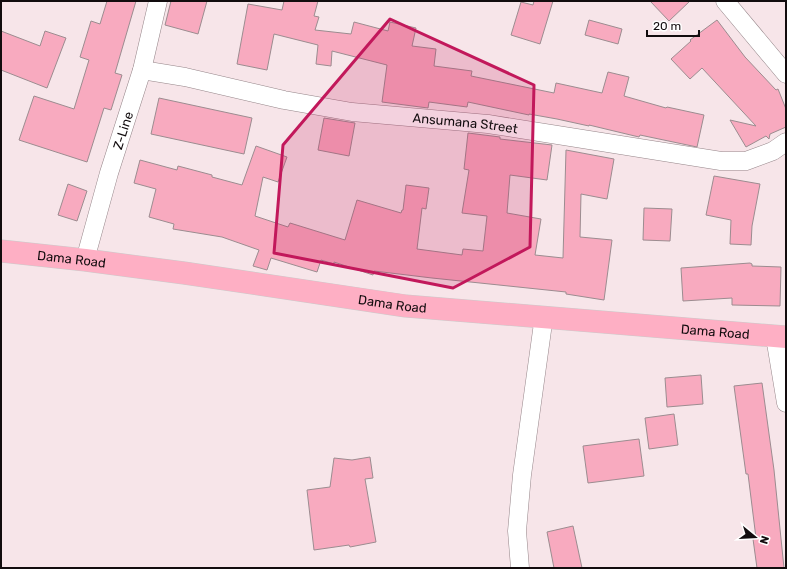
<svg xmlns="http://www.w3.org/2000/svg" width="787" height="569" font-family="Rubik,sans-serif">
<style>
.building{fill:#f8aabf;stroke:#9c8c90}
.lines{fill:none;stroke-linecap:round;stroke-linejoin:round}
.street-casing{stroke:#958589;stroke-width:19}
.highway-casing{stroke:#cbcaca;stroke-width:23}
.street{stroke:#fff;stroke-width:18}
.highway{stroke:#feafc4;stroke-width:22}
.marked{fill:#c2185b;fill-opacity:0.2;stroke:#c2185b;stroke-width:3;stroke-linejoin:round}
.labels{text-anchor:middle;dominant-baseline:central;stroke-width:3;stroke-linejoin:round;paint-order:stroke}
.street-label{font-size:13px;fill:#120c0e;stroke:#fff}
</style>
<rect width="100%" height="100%" fill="#f7e5e9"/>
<!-- building -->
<g class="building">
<path d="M107,1H136L115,73L122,75L111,110L104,108L87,162L19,140L34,96L74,109L89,60L80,57L91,21L100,24Z"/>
<path d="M171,1H207L198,34L165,25Z"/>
<path d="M284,1H318L314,16L319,17L315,30L351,34L354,22L388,31L390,22L416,28L412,46L436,49L434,66L472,71L471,76L554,93L556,83L602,93L608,72L629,77L624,96L666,108L667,107L704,115L697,147L640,135L639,137L589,125V126L557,119L529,114V115L468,102L467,107L429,102L428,108L382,102L387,65L332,51L331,66L316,64L318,45L274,34L267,70L237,64L248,4L282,10Z"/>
<path d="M534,1H553L540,44L511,35L521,2L533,5Z"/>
<path d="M650,1H690L669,21Z"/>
<path d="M589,20L622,29L618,44L585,35Z"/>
<path d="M717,20L745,57L776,90L778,89L786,109V127L770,134L769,139L766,136L746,147L730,120L756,126L702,68L690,79L671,59L691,41L690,40Z"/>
<path d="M1,31L40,46L45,31L66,38L47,88L1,70Z"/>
<path d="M159,98L252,118L244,154L151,134Z"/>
<path d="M324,118L355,123L349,156L318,150Z"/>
<path d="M468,133L500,137V139L552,145L547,180L510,175L507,213L541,219L535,255L563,258L566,150L614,159L607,199L581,194L580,237L612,240L604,300L566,294V292L432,278L374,271L373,275L334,262V264L321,260L317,272L271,258L267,270L253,266L259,250L222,237L173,229L174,224L149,217L156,189L134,183L140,160L177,170L178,166L212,175V177L242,185L256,146L287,157L278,182L263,177L255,216L288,227L290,223L345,240L357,200L401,213L402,210H403L406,185L429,188L426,209L422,208L417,249L462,255L463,249L483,251L487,216L462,213L469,170L464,169Z"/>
<path d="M714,176L760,184L752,226L751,245L730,244L731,220L706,215Z"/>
<path d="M68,184L87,191L77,221L58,215Z"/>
<path d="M644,208L672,209L670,241L643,240Z"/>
<path d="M750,263L752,264V266L781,267L780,306L732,305V298L683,301L681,268Z"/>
<path d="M701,375L703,404L667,407L665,378Z"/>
<path d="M762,383L774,470L784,568H757L753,539L756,538L748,474H746L734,386Z"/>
<path d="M674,414L678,445L649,449L645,418Z"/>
<path d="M639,439L644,476L588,483L583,446Z"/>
<path d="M370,457L373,478L365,479L376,542L350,547L349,545L314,550L307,490L330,487L334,458L352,460Z"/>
<path d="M573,526L582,568H554L547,532Z"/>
</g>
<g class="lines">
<defs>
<g id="street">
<path d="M725,1L786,74"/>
<path id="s1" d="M142,70L185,77L284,100L352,112L488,124L721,161H746L773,151L786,142"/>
<path id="s2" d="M85,260L109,173L142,70L158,1"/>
<path d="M775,337L786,403"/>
<path d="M520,568L517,531L522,475L544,316"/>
</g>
<g id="highway">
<path id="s3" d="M1,251L85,260L184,273L406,306L786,337"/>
</g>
</defs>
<!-- street casing -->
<use href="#street" class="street-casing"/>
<!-- highway casing -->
<use href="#highway" class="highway-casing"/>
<!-- street -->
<use href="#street" class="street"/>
<!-- highway -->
<use href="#highway" class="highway"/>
</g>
<!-- marked area -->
<path class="marked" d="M390,19L534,85L530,247L453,288L274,253L283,145Z"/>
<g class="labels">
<!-- street labels -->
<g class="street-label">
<text stroke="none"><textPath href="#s1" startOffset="328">Ansumana Street</textPath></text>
<text stroke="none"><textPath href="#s2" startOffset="135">Z-Line</textPath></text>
<text stroke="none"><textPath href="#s3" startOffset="71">Dama Road</textPath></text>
<text stroke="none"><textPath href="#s3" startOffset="395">Dama Road</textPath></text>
<text stroke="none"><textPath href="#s3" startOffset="719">Dama Road</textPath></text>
</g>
</g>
<!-- border -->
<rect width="787" height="569" fill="none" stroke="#120c0e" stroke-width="4"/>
<!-- north arrow -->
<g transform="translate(755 537) rotate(108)" stroke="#ffffff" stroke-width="3" paint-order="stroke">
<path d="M0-3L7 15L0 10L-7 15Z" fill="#120c0e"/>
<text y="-6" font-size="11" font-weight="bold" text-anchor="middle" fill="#120c0e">N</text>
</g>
<!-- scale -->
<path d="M647 30v6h52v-6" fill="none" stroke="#120c0e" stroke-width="2"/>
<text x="653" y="30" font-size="12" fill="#120c0e" stroke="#ffffff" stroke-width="3" paint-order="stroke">20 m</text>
</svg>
